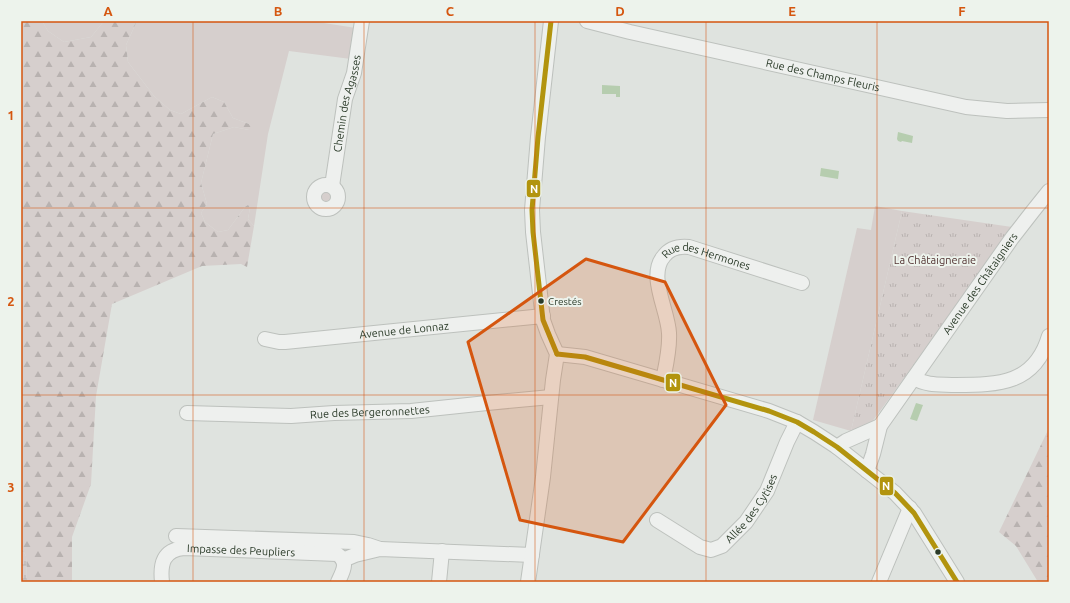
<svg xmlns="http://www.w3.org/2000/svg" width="1070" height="603" font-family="Ubuntu,sans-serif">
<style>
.green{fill:#d6cfcd}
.forest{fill:url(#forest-firs)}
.wetland{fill:url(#wetland-marsh)}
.park{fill:url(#park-tufts)}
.water{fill:#b6cdaf}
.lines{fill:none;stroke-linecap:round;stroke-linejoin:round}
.minor-casing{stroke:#bdc1bd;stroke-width:16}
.minor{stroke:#eef0ee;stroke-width:14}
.bus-1-casing{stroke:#edf3ec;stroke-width:8}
.bus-1{stroke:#b2940e;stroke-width:5}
.marked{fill:#d5560f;fill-opacity:0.2;stroke:#d5560f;stroke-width:3;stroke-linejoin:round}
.grid{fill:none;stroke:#d5560f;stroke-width:1;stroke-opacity:0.55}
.bus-dot{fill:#2a3a28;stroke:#edf3ec;stroke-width:1.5}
.labels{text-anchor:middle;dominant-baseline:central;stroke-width:4;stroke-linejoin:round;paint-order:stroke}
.bus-label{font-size:10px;fill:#2a3a28;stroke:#edf3ec;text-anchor:start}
.street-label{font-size:11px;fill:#2a3a28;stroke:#edf3ec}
.park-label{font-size:11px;fill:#553736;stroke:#edf3ec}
.line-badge{stroke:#edf3ec;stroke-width:1.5}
.badge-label{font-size:11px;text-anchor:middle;font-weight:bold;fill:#fff}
.neatline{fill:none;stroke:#d5560f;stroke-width:1.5}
.grid-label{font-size:13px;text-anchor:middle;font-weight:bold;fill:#d5560f}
</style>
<defs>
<pattern id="forest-firs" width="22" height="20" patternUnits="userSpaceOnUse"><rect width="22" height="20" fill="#d6cfcd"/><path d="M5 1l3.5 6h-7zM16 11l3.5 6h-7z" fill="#b8b2b0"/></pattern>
<pattern id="wetland-marsh" width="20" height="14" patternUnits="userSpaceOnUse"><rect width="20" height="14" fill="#d6cfcd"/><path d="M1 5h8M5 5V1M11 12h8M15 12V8" fill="none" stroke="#b8b2b0"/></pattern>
<pattern id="park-tufts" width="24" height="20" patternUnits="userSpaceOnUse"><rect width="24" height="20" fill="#d6cfcd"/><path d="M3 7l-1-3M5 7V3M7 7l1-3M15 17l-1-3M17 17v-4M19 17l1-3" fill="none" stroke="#b8b2b0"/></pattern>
</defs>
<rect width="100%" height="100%" fill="#dfe3df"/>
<!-- green -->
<g class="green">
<path d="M42,21H104L91,37L64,42L48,31Z"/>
<path d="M136,21H311L356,28L351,59L289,51L268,134L254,226L248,219L250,208L245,207L228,230L218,232L205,222L201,213L207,204L201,183L213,134L234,127L249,130V124L233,118L224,102L212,97L181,114L170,110L154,96L128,62L126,45L136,23Z"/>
<circle cx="326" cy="197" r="8"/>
<path d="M875,206L902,211L851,431L813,420L857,228L871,230Z"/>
</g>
<!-- forest -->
<g class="forest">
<path d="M21,21H42L48,31L64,42L91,37L104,21H136V23L126,45L128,62L154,96L170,110L181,114L212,97L224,102L233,118L249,124L252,128L249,130L234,127L213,134L201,183L207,204L201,213L205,222L218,232L228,230L245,207L248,205L250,208L248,219L254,226L247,267L241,264L202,266L112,304L96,396L91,484L72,537V582H27L26,556L21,547Z"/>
<path d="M1049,428V582H1038L1016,546L999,532Z"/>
</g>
<!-- wetland -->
<path class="wetland" d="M21,547L26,556L27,582H21Z"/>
<!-- park -->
<path class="park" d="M902,211L1012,227L927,347L869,426L851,431Z"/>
<!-- water -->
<g class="water">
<path d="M602,85L620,86V97H616V94H602Z"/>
<path d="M898,132L913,136L912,143L902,141L901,142L898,141L897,139Z"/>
<path d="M821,168L839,171L838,179L820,176Z"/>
<path d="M916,403L923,405L917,421L910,419Z"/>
</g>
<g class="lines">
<defs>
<g id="minor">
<path id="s1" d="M587,21L630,32L966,107L1007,111L1049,110"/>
<circle cx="326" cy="197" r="12"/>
<path id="s2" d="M332,186L345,99L354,73L362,21"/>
<path id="s3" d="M265,339L279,342H285L543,316"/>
<path d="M557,354L585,357L769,411L797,422L814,432L837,447L895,493L914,513L957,582"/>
<path d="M914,378C927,386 941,384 956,385C999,385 1035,384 1049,336"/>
<path id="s4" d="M663,380C666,365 670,349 669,333C668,310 647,275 664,256C670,248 679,246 689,247L802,283"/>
<path id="s5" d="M187,413L291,416L334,413L411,411L487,403L551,397"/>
<path d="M837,447L846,441L880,426"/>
<path id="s6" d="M867,471L873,454L880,426L1012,238L1033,211L1049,191"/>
<path id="s7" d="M657,520L700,547L711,550L722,546L746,522L767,491L787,442L797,422"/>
<path d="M176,536L354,542L368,545L380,549"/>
<path d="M343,560L355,555L380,549L532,555"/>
<path id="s8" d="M162,582C160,564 163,550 184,548L337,554C349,562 343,571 338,582"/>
<path d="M439,582L442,551"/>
<path d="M528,582L543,477L553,380L557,354L548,334L543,320L533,232L532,210L538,137L551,21"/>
<path d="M879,582L910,508"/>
</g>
</defs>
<!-- minor casing -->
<use href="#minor" class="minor-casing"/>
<!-- minor -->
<use href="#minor" class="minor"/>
<defs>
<g id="bus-1">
<path d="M551,21L538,137L532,210L533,232L543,320L557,354"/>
<path d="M557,354L585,357L769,411L797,422L814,432L837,447L895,493L914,513L957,582"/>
</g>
</defs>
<!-- bus-1 casing -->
<use href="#bus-1" class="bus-1-casing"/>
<!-- bus-1 -->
<use href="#bus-1" class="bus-1"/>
</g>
<!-- marked area -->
<path class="marked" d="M586,259L665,282L726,405L623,542L520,520L468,342Z"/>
<!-- grid -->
<path class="grid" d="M193,21V582M364,21V582M535,21V582M706,21V582M877,21V582M21,208H1049M21,395H1049"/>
<!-- markers -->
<g class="bus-dot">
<circle cx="541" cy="301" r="3.5"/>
<circle cx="938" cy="552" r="3.5"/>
</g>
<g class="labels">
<!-- bus labels -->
<g class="bus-label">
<text x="548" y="301">Crestés</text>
</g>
<!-- street labels -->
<g class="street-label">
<text stroke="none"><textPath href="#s1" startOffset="242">Rue des Champs Fleuris</textPath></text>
<text stroke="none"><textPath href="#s2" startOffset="84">Chemin des Agasses</textPath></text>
<text stroke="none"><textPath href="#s4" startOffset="173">Rue des Hermones</textPath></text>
<text stroke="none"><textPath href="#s6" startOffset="221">Avenue des Châtaigniers</textPath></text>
<text stroke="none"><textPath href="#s3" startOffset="140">Avenue de Lonnaz</textPath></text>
<text stroke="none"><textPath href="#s5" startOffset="183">Rue des Bergeronnettes</textPath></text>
<text stroke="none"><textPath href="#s7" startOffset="122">Allée des Cytises</textPath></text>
<text stroke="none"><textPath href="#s8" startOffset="104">Impasse des Peupliers</textPath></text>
</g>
<!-- park labels -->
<g class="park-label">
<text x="935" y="260">La Châtaigneraie</text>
</g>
</g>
<g class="line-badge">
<rect x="526" y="179" width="15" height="19" rx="4" fill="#b2940e"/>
<rect x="665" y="373" width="16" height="19" rx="4" fill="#b2940e"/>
<rect x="879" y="476" width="15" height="20" rx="4" fill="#b2940e"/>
</g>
<g class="badge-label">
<text x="534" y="193">N</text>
<text x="673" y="387">N</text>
<text x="886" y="490">N</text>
</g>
<!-- border -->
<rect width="1070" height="603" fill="none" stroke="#edf3ec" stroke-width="44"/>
<rect x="22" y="22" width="1026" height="559" class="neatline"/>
<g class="grid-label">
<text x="108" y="16">A</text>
<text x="278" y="16">B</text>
<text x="450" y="16">C</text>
<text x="620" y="16">D</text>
<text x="792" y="16">E</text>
<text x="962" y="16">F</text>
<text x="11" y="120">1</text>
<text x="11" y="306">2</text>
<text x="11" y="492">3</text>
</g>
</svg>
